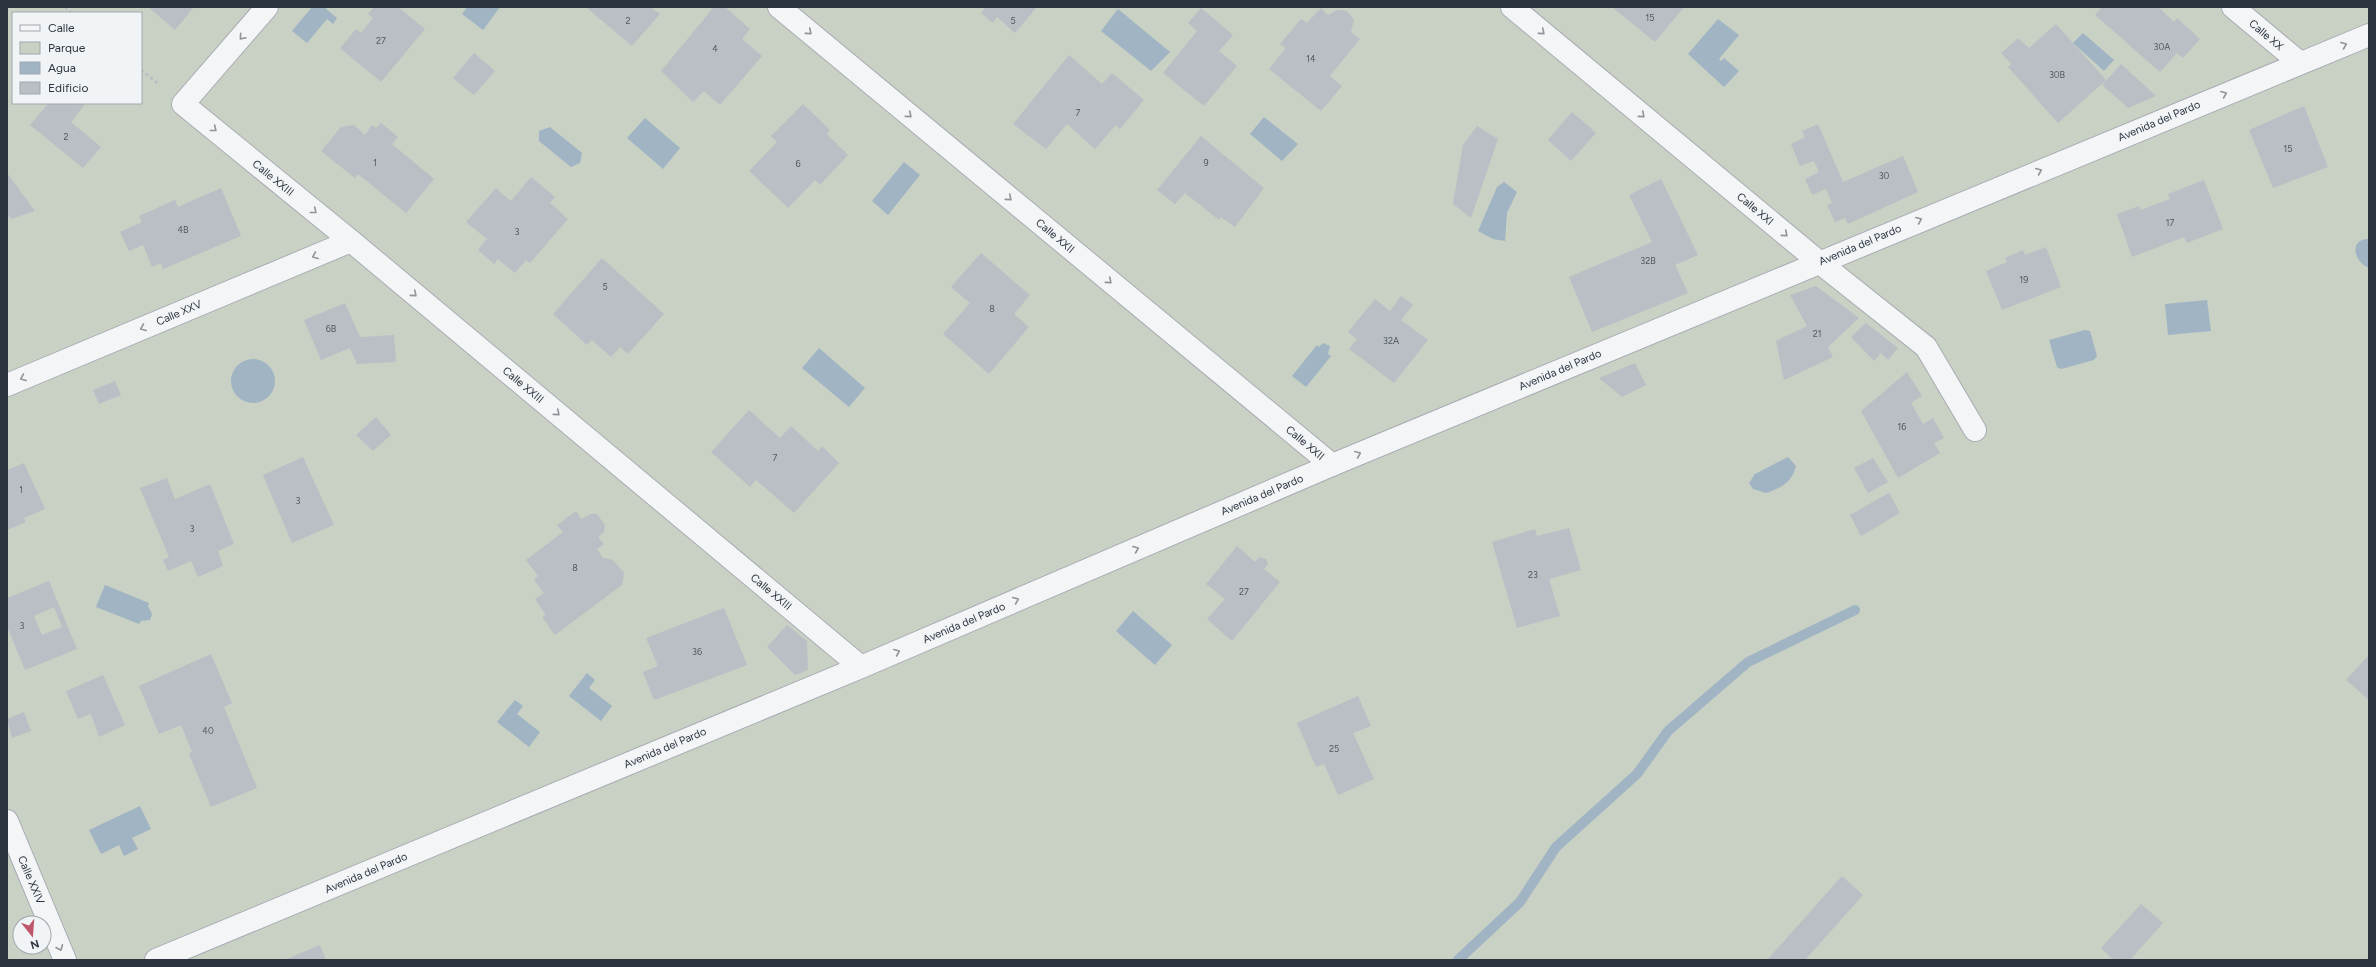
<svg xmlns="http://www.w3.org/2000/svg" width="2376" height="967" font-family="Figtree,sans-serif">
<style>
.green{fill:#c8d1c4;fill-rule:evenodd}
.water{fill:#a1b4c4}
.lines{fill:none;stroke-linecap:round;stroke-linejoin:round}
.stream{stroke:#a1b4c4;stroke-width:10}
.building{fill:#babfc5;fill-rule:evenodd}
.minor-casing{stroke:#a8acb3;stroke-width:24}
.tertiary-casing{stroke:#a8acb3;stroke-width:24}
.path{stroke:#b8bbc0;stroke-width:2.5;stroke-dasharray:3 3;stroke-linecap:butt}
.minor{stroke:#f4f5f7;stroke-width:22}
.tertiary{stroke:#f4f5f7;stroke-width:22}
.oneway{stroke:#90949b}
.labels{text-anchor:middle;dominant-baseline:central;stroke-width:3;stroke-linejoin:round;paint-order:stroke}
.number-label{font-size:9px;fill:#505760}
.street-label{font-size:11px;fill:#2c343f;stroke:#f1f4f6}
</style>
<rect width="100%" height="100%" fill="#e2e5e9"/>
<!-- green -->
<path class="green" d="M7,7H2369V960H7ZM13,13H141V103H13ZM20,923H44V947H20Z"/>
<!-- water -->
<g class="water">
<path d="M312,7H324L337,18L333,24L327,19L307,43L292,31Z"/>
<path d="M467,7H500L483,30L462,14Z"/>
<path d="M1118,9L1170,52L1151,71L1101,31Z"/>
<path d="M1718,19L1739,35L1719,59L1721,61L1724,58L1739,71L1724,87L1688,54Z"/>
<path d="M2083,33L2114,60L2104,71L2073,43Z"/>
<path d="M1264,117L1298,144L1282,161L1250,134Z"/>
<path d="M645,118L680,148L663,169L627,138Z"/>
<path d="M550,127L582,153L580,163L571,167L539,141V131Z"/>
<path d="M904,162L920,175L888,215L872,201Z"/>
<path d="M1504,182L1517,192L1507,213L1505,241L1493,239L1478,231L1497,187Z"/>
<path d="M2369,239V268C2354,262 2348,239 2369,239Z"/>
<path d="M2207,300L2211,331L2168,335L2165,304Z"/>
<path d="M2085,330L2090,331L2097,356L2094,360L2061,369L2057,367L2049,340Z"/>
<path d="M1323,343L1330,346L1328,354L1331,356L1306,387L1292,376L1317,345L1319,347Z"/>
<path d="M819,348L865,388L849,407L802,368Z"/>
<circle cx="253" cy="381" r="22"/>
<path d="M1788,457L1796,466C1792,482 1782,488 1766,493L1753,489L1749,483L1755,474Z"/>
<path d="M105,585L149,603L148,606L152,614L150,620L141,621L139,624L96,607Z"/>
<path d="M1133,611L1172,645L1155,665L1116,631Z"/>
<path d="M587,673L595,680L589,688L612,706L601,721L569,696Z"/>
<path d="M515,700L523,706L517,714L540,732L529,747L497,722Z"/>
<path d="M140,806L151,829L132,838L138,849L124,856L119,845L101,854L89,830Z"/>
</g>
<g class="lines">
<!-- stream -->
<path class="stream" d="M1458,960L1520,902L1556,847L1637,774L1668,731L1748,662L1855,610"/>
</g>
<!-- building -->
<g class="building">
<path d="M148,7H194L175,30Z"/>
<path d="M374,7H398L425,29L381,82L340,48L356,29L361,33L373,18L368,14Z"/>
<path d="M586,7H651L660,14L632,46Z"/>
<path d="M714,7H725L750,29L742,39L762,56L720,105L704,91L693,102L661,71Z"/>
<path d="M986,7H1037L1015,33L997,17L993,23L981,13Z"/>
<path d="M1612,7H1684L1655,42Z"/>
<path d="M2102,7H2158L2174,22L2177,18L2200,39L2183,58L2177,53L2160,72L2095,15Z"/>
<path d="M1201,8L1233,35L1219,51L1237,66L1204,106L1163,73L1197,31L1188,23Z"/>
<path d="M1321,8L1328,15L1337,10L1347,11L1354,20L1351,32L1360,39L1330,76L1342,86L1321,111L1269,69L1286,48L1280,44L1301,19L1307,23Z"/>
<path d="M2056,24L2106,80L2058,123L2008,67L2011,64L2001,53L2018,38L2029,48Z"/>
<path d="M474,53L495,71L474,95L453,78Z"/>
<path d="M1069,55L1102,84L1112,73L1144,100L1120,129L1116,125L1095,149L1067,124L1046,149L1013,124Z"/>
<path d="M2121,64L2156,96L2128,108L2102,85Z"/>
<path d="M49,103H86L71,122L101,147L83,168L30,125Z"/>
<path d="M803,104L830,130L827,134L848,155L820,185L815,180L788,208L749,171L777,142L771,136Z"/>
<path d="M2304,106L2328,167L2273,188L2249,130Z"/>
<path d="M1572,112L1596,133L1571,161L1548,140Z"/>
<path d="M381,123L398,137L392,144L434,179L406,213L358,174L355,178L321,151L341,127L354,125L365,135L372,125L376,128Z"/>
<path d="M1818,124L1843,182L1903,156L1918,192L1848,224L1845,218L1835,222L1827,205L1832,203L1826,189L1812,195L1805,179L1819,172L1814,161L1800,166L1791,144L1805,137L1802,131Z"/>
<path d="M1477,126L1498,139L1471,218L1453,204L1463,145Z"/>
<path d="M1201,136L1264,188L1235,227L1221,217L1219,220L1185,193L1175,204L1157,190Z"/>
<path d="M7,173L35,211L11,219L7,214Z"/>
<path d="M531,177L555,197L550,203L568,219L530,263L526,260L515,273L498,259L494,264L478,250L487,239L466,222L496,188L511,201Z"/>
<path d="M1661,179L1698,255L1675,265L1688,293L1592,332L1569,277L1652,242L1629,195Z"/>
<path d="M2204,180L2223,229L2187,243L2184,237L2132,257L2117,214L2139,206L2141,210L2170,199L2168,194Z"/>
<path d="M221,188L241,236L163,269L161,263L152,267L143,245L129,251L120,232L142,222L139,216L175,200L178,207Z"/>
<path d="M2046,247L2061,287L2002,310L1986,271L2007,262L2005,258L2023,250L2025,255Z"/>
<path d="M981,253L1030,295L1014,314L1029,327L989,374L943,334L970,303L951,287Z"/>
<path d="M602,258L664,314L628,354L620,347L611,357L592,340L587,345L553,314Z"/>
<path d="M1816,286L1859,318L1828,347L1833,357L1784,380L1776,341L1807,326L1790,295Z"/>
<path d="M1401,296L1413,305L1401,320L1428,340L1394,383L1349,349L1357,339L1348,332L1375,299L1390,311Z"/>
<path d="M345,303L360,337L394,335L396,362L357,364L350,348L321,360L304,320Z"/>
<path d="M1866,323L1898,348L1888,360L1881,353L1874,361L1851,337Z"/>
<path d="M1635,363L1646,385L1622,397L1599,378Z"/>
<path d="M1907,372L1922,396L1911,403L1923,424L1933,418L1944,438L1934,443L1940,453L1898,478L1861,411Z"/>
<path d="M115,381L121,395L99,404L93,390Z"/>
<path d="M749,410L780,438L791,426L818,451L822,446L839,463L794,513L756,480L750,487L711,452Z"/>
<path d="M376,417L391,435L373,451L356,435Z"/>
<path d="M303,457L334,525L292,543L263,475Z"/>
<path d="M1873,458L1888,482L1868,493L1854,468Z"/>
<path d="M24,463L45,509L24,518L26,522L7,530V470Z"/>
<path d="M167,478L175,499L210,484L234,544L218,551L223,566L198,577L191,561L168,571L163,560L169,557L140,488Z"/>
<path d="M1889,493L1900,513L1861,536L1850,515Z"/>
<path d="M576,511L581,519L591,514H597L605,525L604,532L598,537L604,544L597,549L603,558L613,560L624,573L622,585L555,635L542,617L546,615L535,599L544,593L534,580L538,576L526,560L563,532L557,525Z"/>
<path d="M1569,528L1581,570L1549,579L1560,616L1517,628L1492,542L1535,529L1537,536Z"/>
<path d="M1237,546L1255,562L1259,557L1266,559L1268,564L1264,569L1280,582L1232,641L1207,619L1225,599L1206,584Z"/>
<path d="M49,581L77,649L25,670L7,626V598ZM54,607L62,627L42,635L34,616Z"/>
<path d="M724,608L747,665L654,700L643,672L658,666L646,638Z"/>
<path d="M787,625L807,641L808,670L795,675L767,647Z"/>
<path d="M211,654L232,703L224,707L257,788L211,807L189,754L192,752L181,725L159,734L139,686Z"/>
<path d="M2369,655V698L2368,699L2346,680Z"/>
<path d="M103,675L125,725L99,737L91,714L78,719L66,691Z"/>
<path d="M1358,696L1371,726L1353,733L1374,779L1338,795L1324,764L1316,767L1297,723Z"/>
<path d="M24,712L31,731L12,738L7,719Z"/>
<path d="M1842,876L1863,895L1805,960H1769L1768,959Z"/>
<path d="M2141,904L2163,923L2130,960H2113L2101,948Z"/>
<path d="M320,945L326,960H284Z"/>
</g>
<g class="lines">
<defs>
<g id="minor">
<path d="M267,7L183,104L351,241L861,667"/>
<path d="M779,7L1332,465"/>
<path d="M1512,7L1819,262L1926,347L1975,430"/>
<path d="M2233,7L2300,63"/>
<path d="M7,385L351,241"/>
<path d="M7,821L65,960"/>
</g>
<path id="tertiary" d="M156,960L861,667L1332,465L2369,35"/>
</defs>
<!-- minor casing -->
<use href="#minor" class="minor-casing"/>
<!-- tertiary casing -->
<use href="#tertiary" class="tertiary-casing"/>
<!-- path -->
<g class="path">
<path d="M65,7L72,13"/>
<path d="M141,70L160,85"/>
</g>
<!-- minor -->
<use href="#minor" class="minor"/>
<!-- tertiary -->
<use href="#tertiary" class="tertiary"/>
</g>
<!-- one-way arrows -->
<defs><path id="oneway-chevron" d="M-2-3.5L2.5 0L-2 3.5" fill="none" stroke-width="1.6" stroke-linecap="round" stroke-linejoin="round"/></defs>
<g class="oneway">
<use href="#oneway-chevron" transform="translate(809 32) rotate(40)"/>
<use href="#oneway-chevron" transform="translate(1542 32) rotate(40)"/>
<use href="#oneway-chevron" transform="translate(242 37) rotate(131)"/>
<use href="#oneway-chevron" transform="translate(2344 45) rotate(-22)"/>
<use href="#oneway-chevron" transform="translate(2224 94) rotate(-23)"/>
<use href="#oneway-chevron" transform="translate(909 115) rotate(40)"/>
<use href="#oneway-chevron" transform="translate(1642 115) rotate(40)"/>
<use href="#oneway-chevron" transform="translate(214 129) rotate(39)"/>
<use href="#oneway-chevron" transform="translate(2039 171) rotate(-23)"/>
<use href="#oneway-chevron" transform="translate(1009 198) rotate(40)"/>
<use href="#oneway-chevron" transform="translate(314 211) rotate(39)"/>
<use href="#oneway-chevron" transform="translate(1919 220) rotate(-23)"/>
<use href="#oneway-chevron" transform="translate(1785 234) rotate(40)"/>
<use href="#oneway-chevron" transform="translate(315 256) rotate(157)"/>
<use href="#oneway-chevron" transform="translate(1109 281) rotate(40)"/>
<use href="#oneway-chevron" transform="translate(414 294) rotate(40)"/>
<use href="#oneway-chevron" transform="translate(143 328) rotate(157)"/>
<use href="#oneway-chevron" transform="translate(23 378) rotate(157)"/>
<use href="#oneway-chevron" transform="translate(557 413) rotate(40)"/>
<use href="#oneway-chevron" transform="translate(1358 454) rotate(-23)"/>
<use href="#oneway-chevron" transform="translate(1136 549) rotate(-23)"/>
<use href="#oneway-chevron" transform="translate(1016 600) rotate(-23)"/>
<use href="#oneway-chevron" transform="translate(897 652) rotate(-23)"/>
<use href="#oneway-chevron" transform="translate(60 948) rotate(67)"/>
</g>
<g class="labels">
<!-- number labels -->
<g class="number-label">
<text x="1650" y="17">15</text>
<text x="628" y="20">2</text>
<text x="1013" y="20">5</text>
<text x="381" y="40">27</text>
<text x="2162" y="46">30A</text>
<text x="715" y="48">4</text>
<text x="1311" y="58">14</text>
<text x="2057" y="74">30B</text>
<text x="1078" y="112">7</text>
<text x="66" y="136">2</text>
<text x="2288" y="148">15</text>
<text x="375" y="162">1</text>
<text x="1206" y="162">9</text>
<text x="798" y="163">6</text>
<text x="1884" y="175">30</text>
<text x="2170" y="222">17</text>
<text x="183" y="229">4B</text>
<text x="517" y="231">3</text>
<text x="1648" y="260">32B</text>
<text x="2024" y="279">19</text>
<text x="605" y="286">5</text>
<text x="992" y="308">8</text>
<text x="331" y="328">6B</text>
<text x="1817" y="333">21</text>
<text x="1391" y="340">32A</text>
<text x="1902" y="426">16</text>
<text x="775" y="457">7</text>
<text x="21" y="489">1</text>
<text x="298" y="500">3</text>
<text x="192" y="528">3</text>
<text x="575" y="567">8</text>
<text x="1533" y="574">23</text>
<text x="1244" y="591">27</text>
<text x="22" y="625">3</text>
<text x="697" y="651">36</text>
<text x="208" y="730">40</text>
<text x="1334" y="748">25</text>
</g>
<!-- street labels -->
<g class="street-label">
<text transform="translate(2266 35) rotate(40)">Calle XX</text>
<text transform="translate(2159 121) rotate(-23)">Avenida del Pardo</text>
<text transform="translate(273 178) rotate(39)">Calle XXIII</text>
<text transform="translate(1755 209) rotate(40)">Calle XXI</text>
<text transform="translate(1055 236) rotate(40)">Calle XXII</text>
<text transform="translate(1860 245) rotate(-23)">Avenida del Pardo</text>
<text transform="translate(179 313) rotate(-23)">Calle XXV</text>
<text transform="translate(1560 370) rotate(-23)">Avenida del Pardo</text>
<text transform="translate(523 385) rotate(40)">Calle XXIII</text>
<text transform="translate(1305 443) rotate(40)">Calle XXII</text>
<text transform="translate(1262 495) rotate(-23)">Avenida del Pardo</text>
<text transform="translate(771 592) rotate(40)">Calle XXIII</text>
<text transform="translate(964 623) rotate(-23)">Avenida del Pardo</text>
<text transform="translate(665 748) rotate(-23)">Avenida del Pardo</text>
<text transform="translate(366 873) rotate(-23)">Avenida del Pardo</text>
<text transform="translate(31 880) rotate(67)">Calle XXIV</text>
</g>
</g>
<!-- border -->
<rect width="2376" height="967" fill="none" stroke="#2c343f" stroke-width="16"/>
<!-- legend -->
<rect x="12" y="12" width="130" height="92" fill="#f1f4f6" stroke="#a2a7ad"/>
<rect x="20" y="25" width="20" height="6" fill="#f4f5f7" stroke="#a2a7ad"/>
<text x="48" y="32" font-size="12" fill="#2c343f">Calle</text>
<rect x="20" y="42" width="20" height="12" fill="#c8d1c4" stroke="#a2a7ad"/>
<text x="48" y="52" font-size="12" fill="#2c343f">Parque</text>
<rect x="20" y="62" width="20" height="12" fill="#a1b4c4" stroke="#a2a7ad"/>
<text x="48" y="72" font-size="12" fill="#2c343f">Agua</text>
<rect x="20" y="82" width="20" height="12" fill="#babfc5" stroke="#a2a7ad"/>
<text x="48" y="92" font-size="12" fill="#2c343f">Edificio</text>
<!-- north arrow -->
<g transform="translate(32 935) rotate(163)"><circle r="19" fill="#f1f4f6" stroke="#a2a7ad"/>
<path d="M0-3L7 15L0 10L-7 15Z" fill="#bf566c"/>
<text y="-6" font-size="11" font-weight="bold" text-anchor="middle" fill="#2c343f">N</text>
</g>
</svg>
